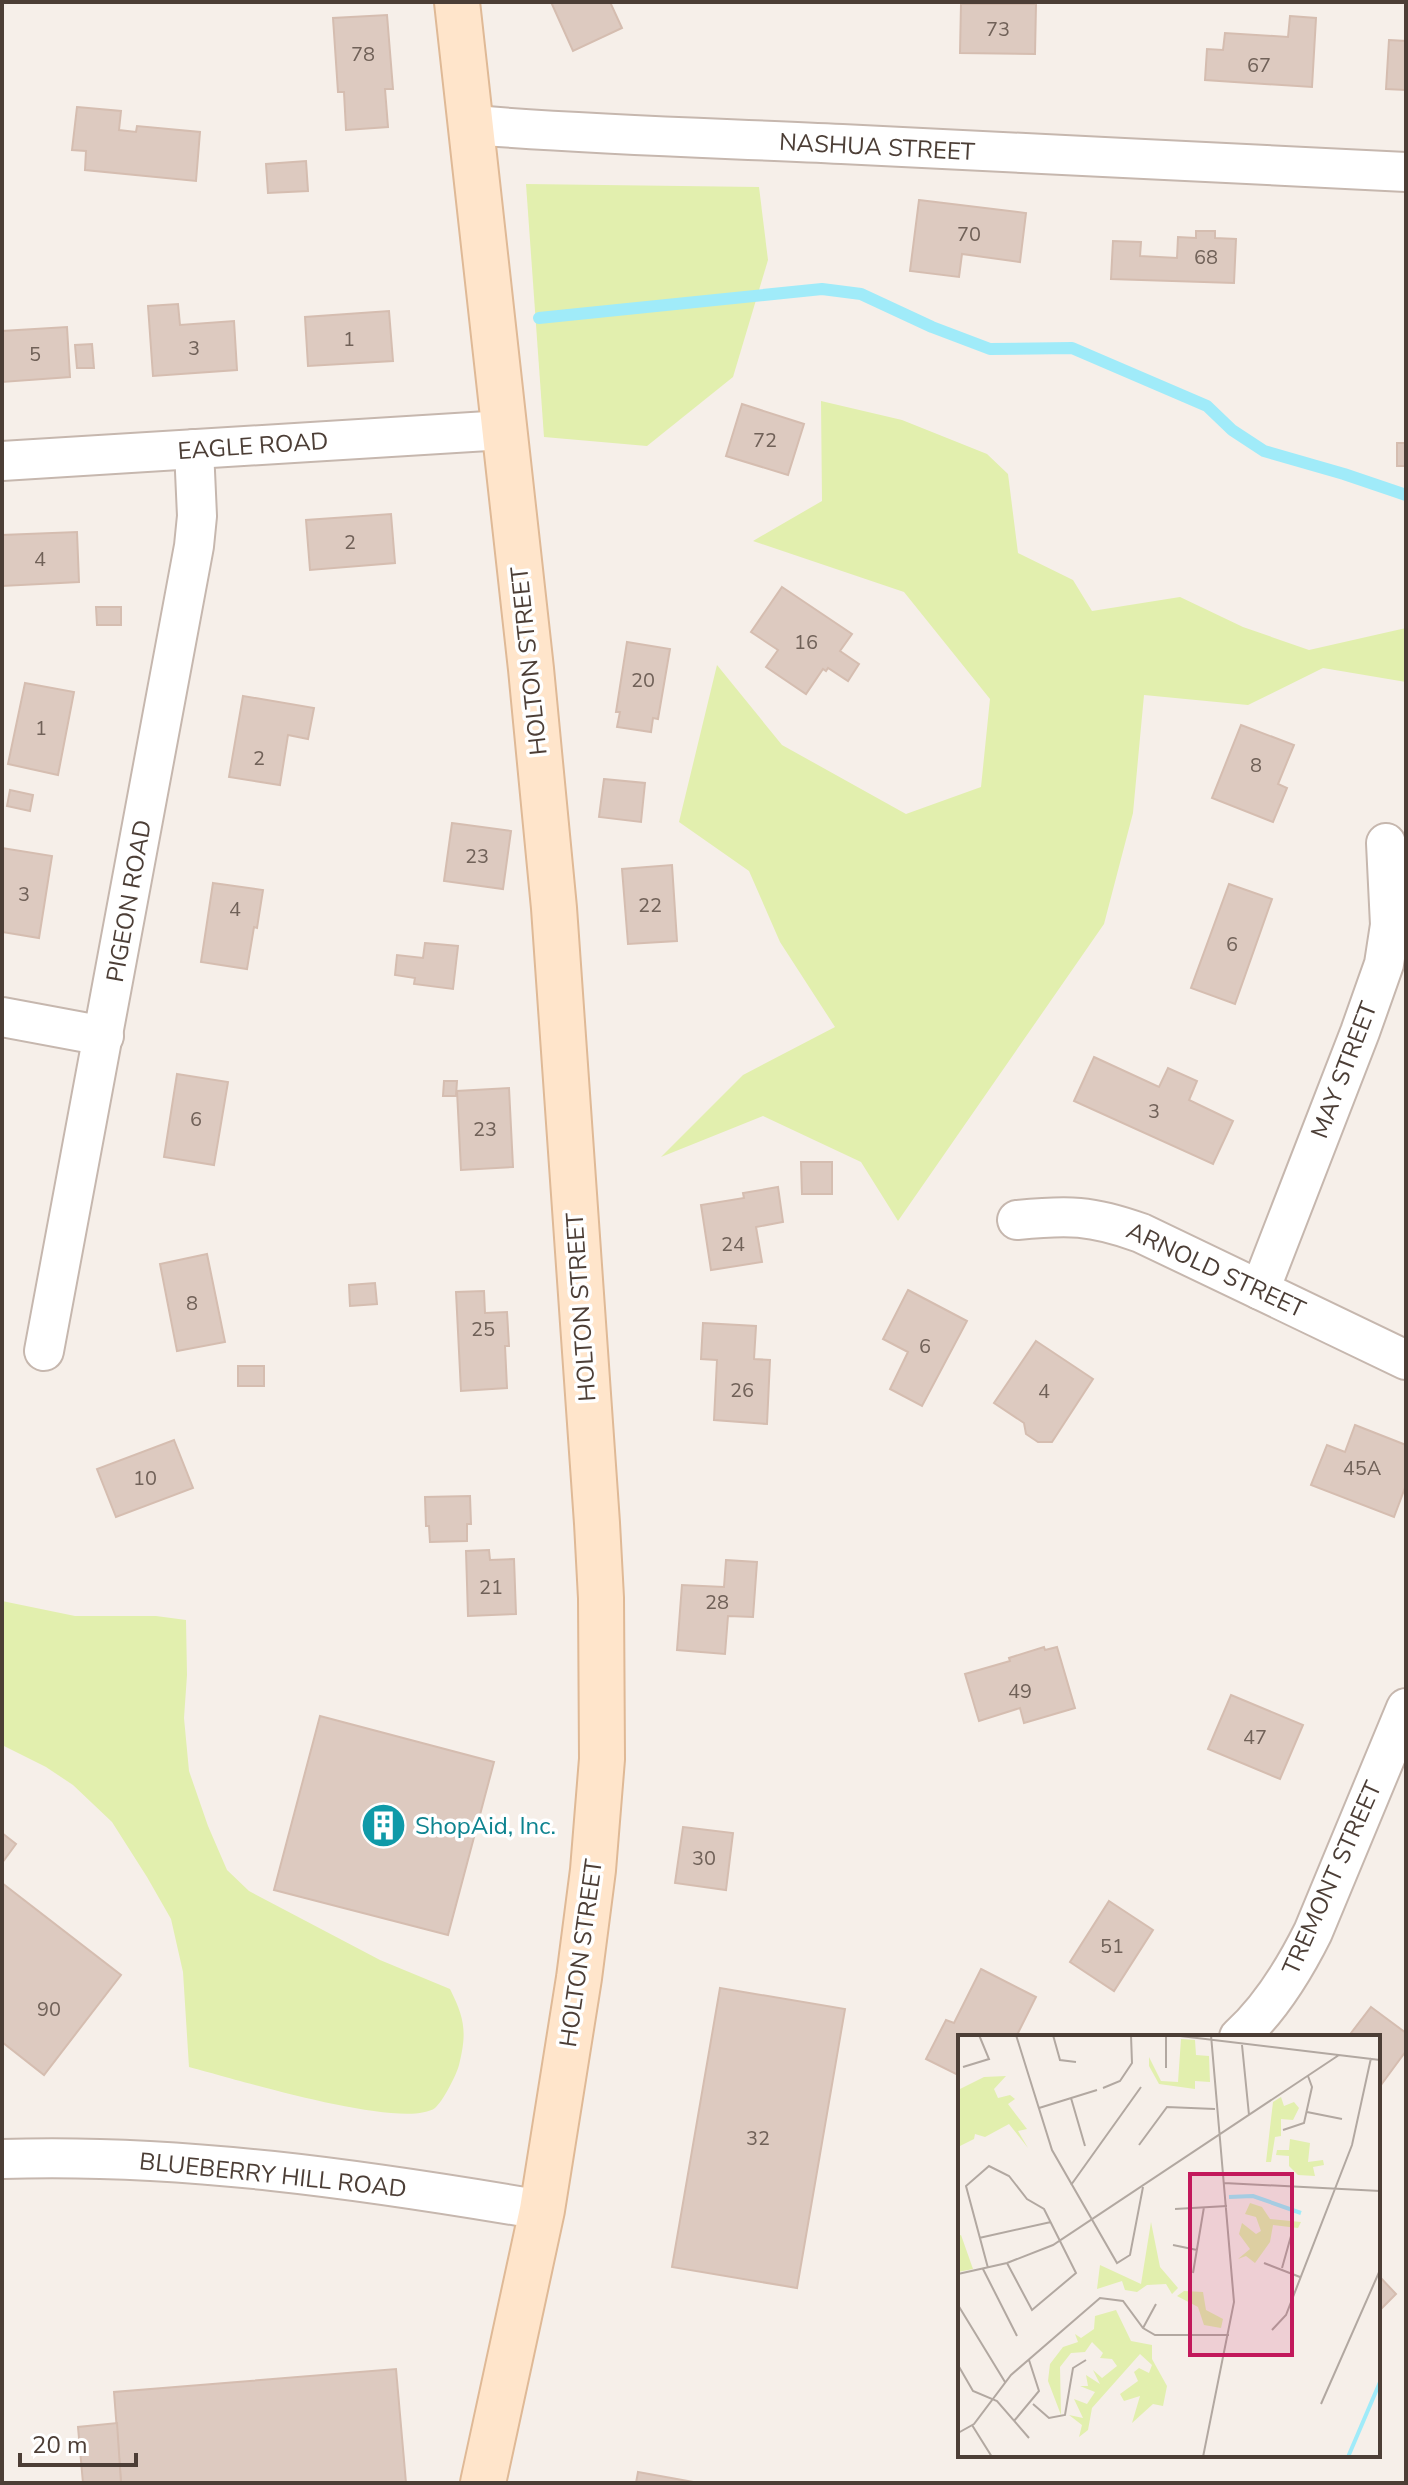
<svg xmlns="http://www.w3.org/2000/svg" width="1408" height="2485" font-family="'Nunito Sans',sans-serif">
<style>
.green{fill:#e2efae}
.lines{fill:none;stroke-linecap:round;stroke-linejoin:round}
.stream{stroke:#a0ebf9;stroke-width:12}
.building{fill:#ddcac0;stroke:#d5bdb0;stroke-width:2}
.street-casing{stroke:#c6b7ae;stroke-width:42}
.secondary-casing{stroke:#dfb996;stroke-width:48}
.street{stroke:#fff;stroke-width:38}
.secondary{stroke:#ffe5cb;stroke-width:44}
.labels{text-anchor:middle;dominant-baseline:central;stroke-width:7;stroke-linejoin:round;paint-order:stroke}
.number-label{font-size:20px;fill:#706158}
.street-label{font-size:24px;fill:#4c3e36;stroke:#fff}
.culture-label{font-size:24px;fill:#0d838f;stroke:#fff;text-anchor:start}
.inset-river{fill:none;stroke:#a0ebf9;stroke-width:4}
.inset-road{fill:none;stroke:#b2a8a1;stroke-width:2}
.view{fill:#c2185b;fill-opacity:0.15;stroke:#c2185b;stroke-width:4}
.inset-edge{fill:none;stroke:#4c3e36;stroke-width:4}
</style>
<rect width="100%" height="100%" fill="#f6efe9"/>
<!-- green -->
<g class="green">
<path d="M526,184L759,187L768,260L733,377L647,446L544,437Z"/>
<path d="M821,401L902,420L987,454L1008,474L1018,553L1073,580L1092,611L1180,597L1243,627L1309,650L1406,628V682L1323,668L1248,705L1144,695L1133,813L1104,924L898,1221L861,1162L763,1116L661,1157L743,1075L835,1027L780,942L749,871L679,822L717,665L782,745L906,814L981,787L990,699L904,592L753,541L822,501Z"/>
<path d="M2,1601L75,1616H156L186,1620L187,1675L184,1718L189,1771L208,1826L227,1870L249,1891L380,1960L450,1989C465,2019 467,2033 459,2065C456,2076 443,2101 435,2108C403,2131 232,2078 189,2067L183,1972L171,1919L147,1877L112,1822L73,1785L46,1767L2,1745Z"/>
</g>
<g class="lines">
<!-- stream -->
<path class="stream" d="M539,318L822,289L861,294L932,327L990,349L1072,348L1207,406L1232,430L1264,451L1344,474L1406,495"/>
</g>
<!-- building -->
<g class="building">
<path d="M551,2H610L622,28L573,51Z"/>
<path d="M961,4H1036L1035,54L960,53Z"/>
<path d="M387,15L393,89H385L388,127L346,130L344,92H338L333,18Z"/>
<path d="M1290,16L1316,18L1312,87L1205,80L1207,49L1223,50L1225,33L1288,37Z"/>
<path d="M1389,40L1406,41V90L1386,89Z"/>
<path d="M77,107L121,111L119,130L136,132L137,126L200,132L196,181L85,170L86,151L72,150Z"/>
<path d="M306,161L308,191L268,193L266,164Z"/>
<path d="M919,200L1026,213L1020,262L962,254L959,277L910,271Z"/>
<path d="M1196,231H1215V238L1236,239L1234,283L1111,279L1113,241L1141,242L1140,256L1177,258L1178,237L1196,238Z"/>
<path d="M178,304L180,325L234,321L237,370L153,376L148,306Z"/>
<path d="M389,311L393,361L308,366L305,317Z"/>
<path d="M67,327L70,377L2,382V331Z"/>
<path d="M92,344L94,368H77L75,345Z"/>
<path d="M742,404L804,424L788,475L726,456Z"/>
<rect x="1397" y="443" width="9" height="23"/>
<path d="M391,514L395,563L310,570L306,520Z"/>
<path d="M77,532L79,582L2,586V535Z"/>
<path d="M782,587L852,634L840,651L859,664L848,681L828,668L826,671L823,669L806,694L766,667L778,650L751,632Z"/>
<path d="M96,607H121V625H97Z"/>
<path d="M627,642L670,649L658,719L653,718L651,732L617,727L620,712H616Z"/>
<path d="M25,683L74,692L58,775L8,764Z"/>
<path d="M243,696L314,708L308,739L288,735L280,785L229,777Z"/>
<path d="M1241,725L1294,745L1278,784L1287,788L1273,822L1212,798Z"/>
<path d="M604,779L645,783L641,822L599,817Z"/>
<path d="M10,790L33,795L30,811L7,806Z"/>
<path d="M452,823L511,831L503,889L444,881Z"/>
<path d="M2,848L52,856L39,938L2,932Z"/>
<path d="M672,865L677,941L628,944L622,869Z"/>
<path d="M213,883L263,890L257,928L254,927L247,969L201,962Z"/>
<path d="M1229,884L1272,899L1235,1004L1191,988Z"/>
<path d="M425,943L458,946L453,989L414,984L415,978L395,975L397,955L423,958Z"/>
<path d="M1094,1057L1159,1087L1168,1068L1197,1081L1189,1100L1233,1121L1213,1164L1074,1101Z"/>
<path d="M177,1074L228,1082L214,1165L164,1157Z"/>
<path d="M444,1081H457L456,1096H443Z"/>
<path d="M509,1088L513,1167L461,1170L457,1091Z"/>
<path d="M801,1162H832V1194H802Z"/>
<path d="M778,1187L783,1222L756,1227L762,1262L711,1270L701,1205L744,1198L743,1193Z"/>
<path d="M207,1254L225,1342L177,1351L160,1264Z"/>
<path d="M375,1283L377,1304L350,1306L349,1285Z"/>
<path d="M908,1290L967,1321L922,1406L890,1389L908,1352L883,1339Z"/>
<path d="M484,1291L485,1313L507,1312L509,1346H505L507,1388L461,1391L456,1292Z"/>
<path d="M703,1323L756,1326L754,1359L770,1360L767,1424L714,1420L717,1360L701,1359Z"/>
<path d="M1036,1341L1093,1379L1052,1442H1038L1026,1434L1024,1423L994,1403Z"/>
<rect x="238" y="1366" width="26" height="20"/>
<path d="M1355,1425L1406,1445V1485L1394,1517L1311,1485L1327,1445L1345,1452Z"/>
<path d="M174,1440L193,1488L116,1517L97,1469Z"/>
<path d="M470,1496L471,1524H467V1541L430,1542L429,1526H426L425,1497Z"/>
<path d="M489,1550L490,1560L514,1559L516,1614L468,1616L466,1551Z"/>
<path d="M726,1560L757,1562L753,1617L728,1616L725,1654L677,1650L682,1585L724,1587Z"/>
<path d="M1044,1647L1045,1650L1057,1647L1075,1708L1024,1723L1020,1708L979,1721L965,1674L1010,1661L1009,1658Z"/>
<path d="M1231,1695L1303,1725L1280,1779L1208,1749Z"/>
<path d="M320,1716L494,1762L448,1935L274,1890Z"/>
<path d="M683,1827L733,1833L726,1890L675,1883Z"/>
<path d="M2,1833L16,1844L2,1863Z"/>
<path d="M2,1883L121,1975L44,2075L2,2042Z"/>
<path d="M1109,1901L1153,1930L1114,1991L1070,1962Z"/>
<path d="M981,1969L1036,1997L1016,2037H960V2076L926,2059L946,2020L954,2023Z"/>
<path d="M720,1988L845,2009L797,2288L672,2267Z"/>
<path d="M1371,2007L1406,2033V2051L1378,2089V2037H1348Z"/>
<path d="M1378,2275L1396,2294L1378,2312Z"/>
<path d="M396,2369L406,2483H121L114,2392Z"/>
<path d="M117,2423L121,2483H83L78,2427Z"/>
<path d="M638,2472L699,2483H636Z"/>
</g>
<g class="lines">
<defs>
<g id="street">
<path d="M472,125C595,135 718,138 842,144C1030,152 1218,164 1406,172"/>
<path d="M2,461L504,430"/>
<path d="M2,1017L104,1036"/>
<path d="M1017,1220C1068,1215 1091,1215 1141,1233L1406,1360"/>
<path d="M1260,1290L1360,1032L1384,964L1390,925L1386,843"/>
<path d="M44,1351L194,546L197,516L194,449"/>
<path d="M1239,2037C1271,2008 1294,1970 1313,1932L1406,1708"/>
<path d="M2,2159C180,2153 366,2180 542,2210"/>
</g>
<path id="secondary" d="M457,2L531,669L554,908L597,1523L601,1598L602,1759L593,1870L579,1978L542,2210L483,2483"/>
</defs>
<!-- street casing -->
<use href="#street" class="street-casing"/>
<!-- secondary casing -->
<use href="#secondary" class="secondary-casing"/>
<!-- street -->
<use href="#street" class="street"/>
<!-- secondary -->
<use href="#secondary" class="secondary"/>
</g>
<!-- icons -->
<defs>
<symbol id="building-disc" viewBox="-11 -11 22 22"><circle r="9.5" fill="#0f9aa8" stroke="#fff"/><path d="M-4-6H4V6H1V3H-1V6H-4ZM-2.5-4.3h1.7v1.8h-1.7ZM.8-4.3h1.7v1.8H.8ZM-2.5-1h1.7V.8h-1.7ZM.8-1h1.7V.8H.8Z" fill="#fff"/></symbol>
</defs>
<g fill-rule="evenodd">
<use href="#building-disc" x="358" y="1800" width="51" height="51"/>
</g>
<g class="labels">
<!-- number labels -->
<g class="number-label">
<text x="998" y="29">73</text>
<text x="363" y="54">78</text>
<text x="1259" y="65">67</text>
<text x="969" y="234">70</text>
<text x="1206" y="257">68</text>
<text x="349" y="339">1</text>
<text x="194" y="348">3</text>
<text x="35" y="354">5</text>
<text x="765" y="440">72</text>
<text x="350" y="542">2</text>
<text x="40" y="559">4</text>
<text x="806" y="642">16</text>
<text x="643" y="680">20</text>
<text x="41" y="728">1</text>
<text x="259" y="758">2</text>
<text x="1256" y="765">8</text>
<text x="477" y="856">23</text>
<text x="24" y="894">3</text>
<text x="650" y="905">22</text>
<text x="235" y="909">4</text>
<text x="1232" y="944">6</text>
<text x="1154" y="1111">3</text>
<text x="196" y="1119">6</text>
<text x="485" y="1129">23</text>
<text x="733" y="1244">24</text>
<text x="192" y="1303">8</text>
<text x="483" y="1329">25</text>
<text x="925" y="1346">6</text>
<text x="742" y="1390">26</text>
<text x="1044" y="1391">4</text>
<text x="1362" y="1468">45A</text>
<text x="145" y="1478">10</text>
<text x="491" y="1587">21</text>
<text x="717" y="1602">28</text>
<text x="1020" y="1691">49</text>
<text x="1255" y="1737">47</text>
<text x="704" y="1858">30</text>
<text x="1112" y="1946">51</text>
<text x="49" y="2009">90</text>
<text x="758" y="2138">32</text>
</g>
<!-- street labels -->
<g class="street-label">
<text transform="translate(877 147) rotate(3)">NASHUA STREET</text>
<text transform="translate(253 446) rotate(-4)">EAGLE ROAD</text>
<text transform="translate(529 661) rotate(-96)">HOLTON STREET</text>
<text transform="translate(129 901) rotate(-80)">PIGEON ROAD</text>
<text transform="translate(1344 1070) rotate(-69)">MAY STREET</text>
<text transform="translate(1216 1270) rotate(25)">ARNOLD STREET</text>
<text transform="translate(581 1307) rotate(-94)">HOLTON STREET</text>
<text transform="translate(1332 1878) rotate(-66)">TREMONT STREET</text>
<text transform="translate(581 1953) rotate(-82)">HOLTON STREET</text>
<text transform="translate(273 2175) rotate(6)">BLUEBERRY HILL ROAD</text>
</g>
<!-- culture labels -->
<g class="culture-label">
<text x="415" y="1826">ShopAid, Inc.</text>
</g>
</g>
<!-- overview -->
<g transform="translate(958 2035)">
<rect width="422" height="422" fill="#f6efe9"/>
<path d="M223,4L237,5L238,20L251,21L252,47L237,46V54L201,49L191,31V22L203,46L220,47ZM48,41L36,54L40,63L52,60L57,64L50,69L69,94L60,96L70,113L51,89L27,102L17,99L16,104L0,112V55L26,42ZM323,62L326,71L336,67L341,73L335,85L323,84V101L317,102L313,127H308L315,67ZM332,104L352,108L350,127L365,125L366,130L355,132L357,141L340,140L331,131V121L318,120L319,115H331ZM292,168L304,172L312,184L343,187L340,193L315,190L312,207L297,228L288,221L280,224L292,214L281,199L284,188L298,199L303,196L298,182L287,179ZM193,187L202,232L220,253L214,259L208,249L189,250L179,257L167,255L164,246L139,254L142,230L183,249ZM3,200L15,234L0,237V201ZM226,256L245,257L248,275L265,284L263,293L246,290L240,272L219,261ZM158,275L173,306L194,310V324L209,351L205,371L195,369L174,388L182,361L166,366L162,359L180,346L176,337L181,333L191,338L194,330L182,319L134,373L130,395L121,402L124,390L111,380L125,383L116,364L129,369L137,357L122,351H130L128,340L142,349L135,335L144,343L159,331L154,324L142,323L145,318L134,307L127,317L113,318L102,332L103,380L90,346L92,329L105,312L120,307L117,299L123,303L136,294L137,281Z" fill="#e2efae"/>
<path class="inset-river" d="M271,162L295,161L343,178M390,422L422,347"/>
<path class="inset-road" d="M58,0L94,115L159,228L172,220L185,152M95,0L102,25L118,27M214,0L422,25M284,10L291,80M5,32L31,24L21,0M208,33V0M145,53L162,46L174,28L173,0M113,63L127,111M81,73L139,55M349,77L384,84M325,95L346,88L354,52L350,41M181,110L209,72L257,74M266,148L422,156M113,150L183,52M217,174L269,171M21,203L93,187M215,210L239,215M306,228L342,242M30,233L8,151L31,131L51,141L69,164L86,174L118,238L74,275L49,228M324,233L333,201M25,234L59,301M235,238L246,172M0,239L49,228L95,210L381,20M0,270L47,347M185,293L198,269M314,295L328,280L394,110L413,23M0,330L15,356L39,366L71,403M75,369L91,383L107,380L115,333L128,325M363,369L422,235M56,386L81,356L71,325M14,390L34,422M0,398L16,389L53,340L142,263L165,266L185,293L197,300H271M206,422H241M245,422L276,267L253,0"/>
<path class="view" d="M232,139H334V320H232Z"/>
<rect width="422" height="422" class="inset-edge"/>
</g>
<!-- border -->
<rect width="1408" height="2485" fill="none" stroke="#4c3e36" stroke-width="8"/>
<!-- scale -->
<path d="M20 2453v12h116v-12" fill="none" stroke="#4c3e36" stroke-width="4"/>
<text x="32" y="2453" font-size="24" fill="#4c3e36" stroke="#ffffff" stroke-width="6" paint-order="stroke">20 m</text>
</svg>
